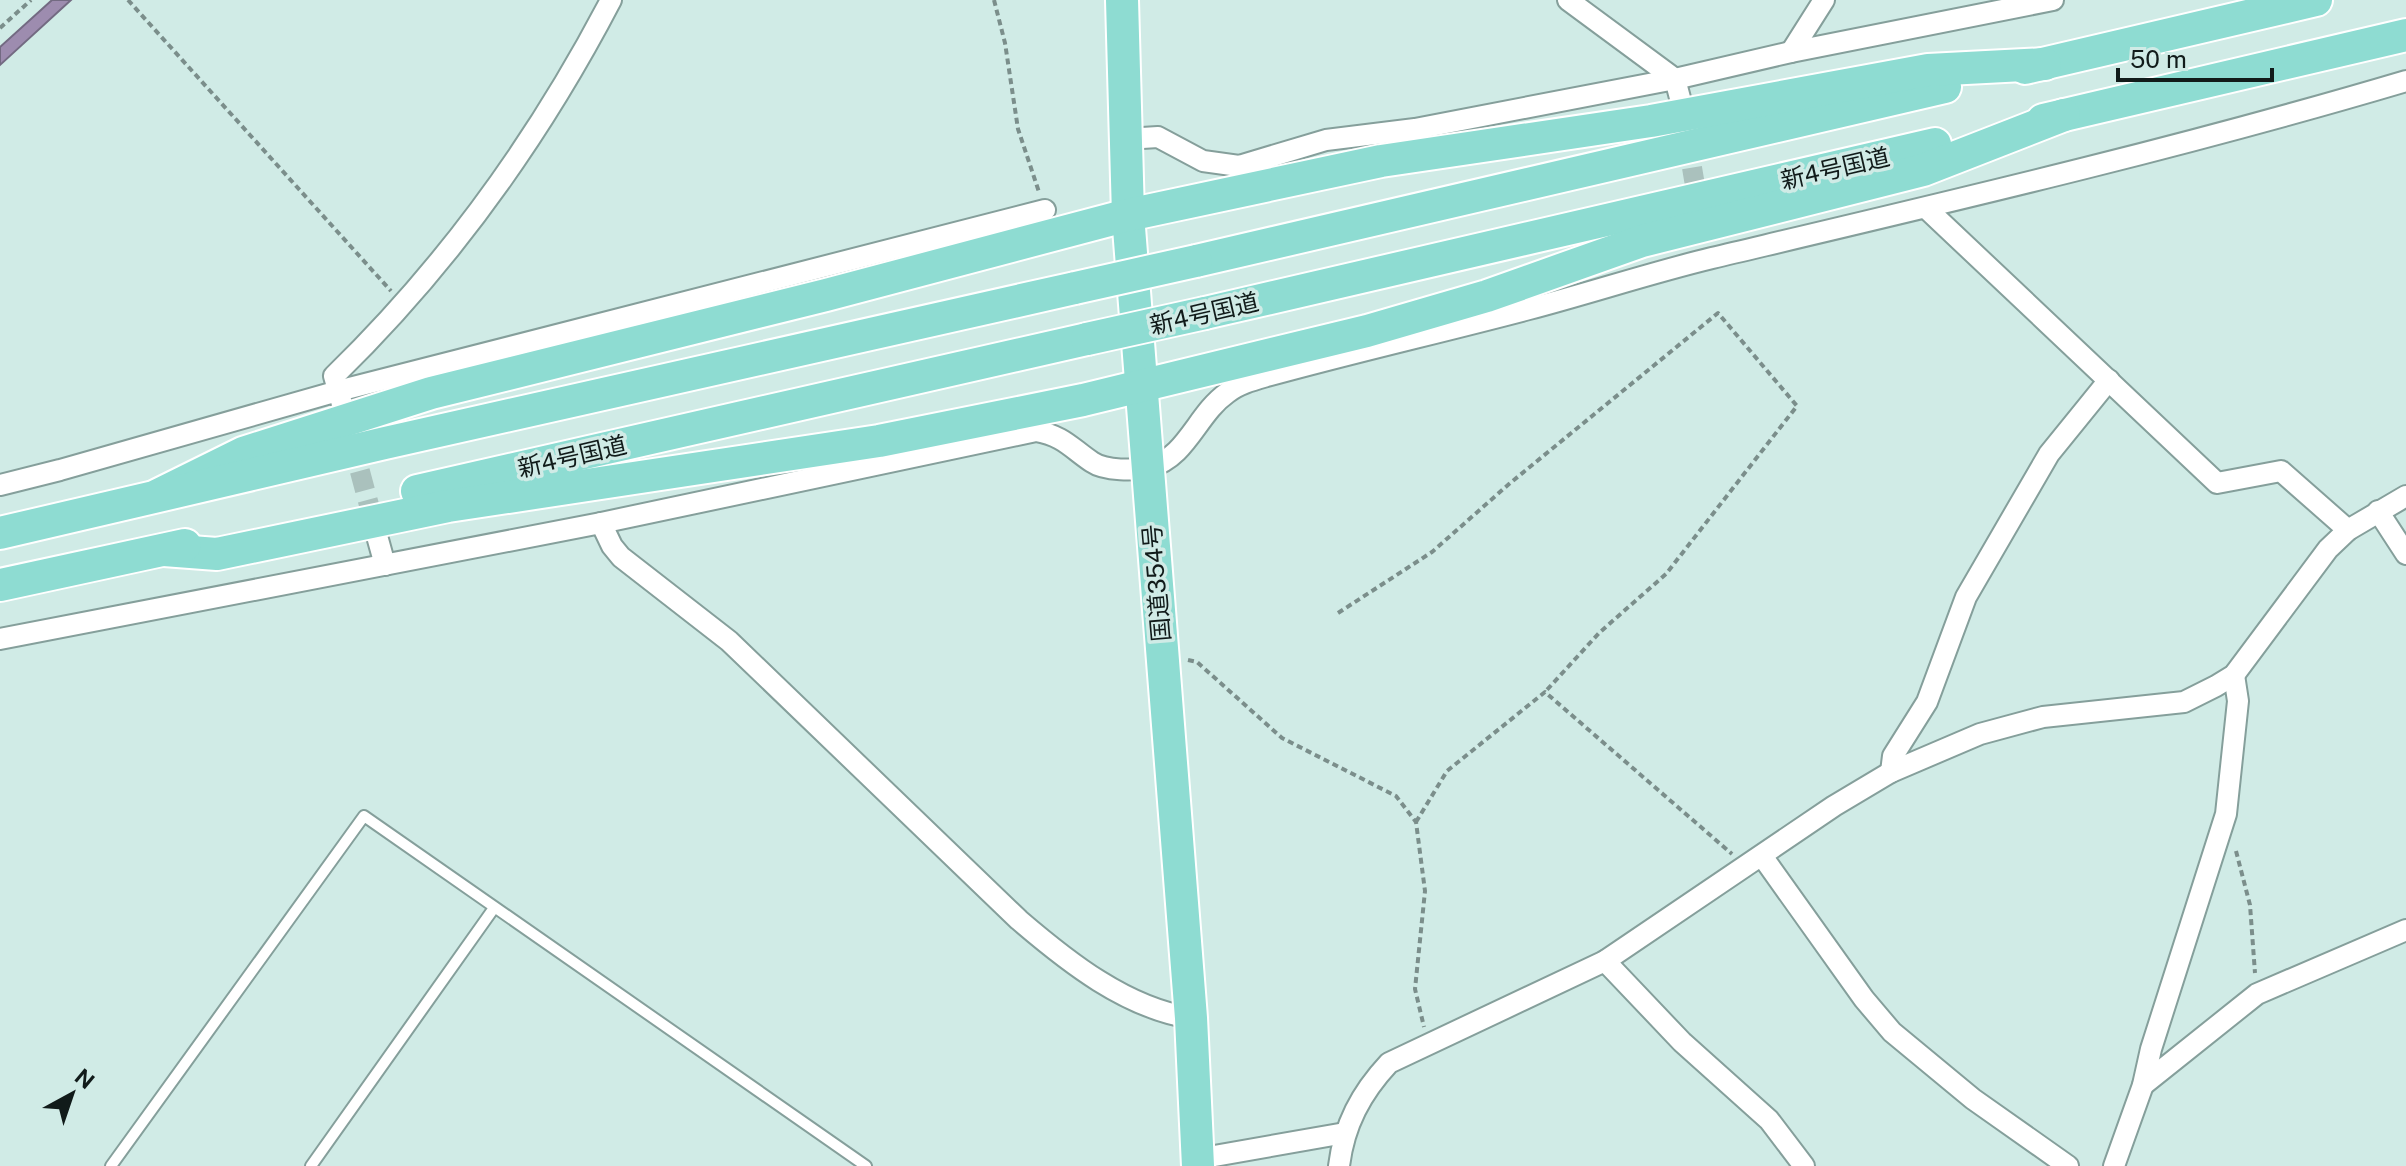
<svg xmlns="http://www.w3.org/2000/svg" width="2406" height="1166" font-family="'Public Sans','Noto Sans JP',sans-serif">
<style>
.water{fill:#9d8caf;stroke:#736a82;stroke-width:2}
.lines{fill:none;stroke-linecap:round;stroke-linejoin:round}
.minor-tunnel{stroke:#aac1bd;stroke-width:20;stroke-dasharray:20 10;stroke-linecap:butt}
.service-casing{stroke:#859f9b;stroke-width:14}
.minor-casing{stroke:#859f9b;stroke-width:24}
.trunk-casing{stroke:#fff;stroke-width:36}
.path{stroke:#7b8e8b;stroke-width:4;stroke-dasharray:6 4;stroke-linecap:butt}
.service{stroke:#fff;stroke-width:10}
.minor{stroke:#fff;stroke-width:20}
.trunk{stroke:#8edcd2;stroke-width:32}
.trunk-bridge-casing{stroke:#fff;stroke-width:36;stroke-linecap:butt}
.trunk-bridge{stroke:#8edcd2;stroke-width:32}
.labels{text-anchor:middle;dominant-baseline:central;stroke-width:7;stroke-linejoin:round;paint-order:stroke}
.street-label{font-size:24px;fill:#111b1a;stroke:#d0ebe6}
</style>
<rect width="100%" height="100%" fill="#d0ebe6"/>
<!-- water -->
<path class="water" d="M52,0H71L0,65V47Z"/>
<g class="lines">
<!-- minor-tunnel -->
<g class="minor-tunnel">
<path d="M1687,138L1699,209"/>
<path d="M352,442L376,531"/>
</g>
<defs>
<g id="service">
<path d="M111,1166L364,816L866,1166"/>
<path d="M311,1166L494,908"/>
</g>
<g id="minor">
<path d="M1568,0L1675,79L1680,98"/>
<path d="M1791,52L1824,0"/>
<path d="M1126,139L1158,137L1203,161L1239,166L1326,140L1415,129L1675,79L1791,52L2053,0"/>
<path d="M1927,209L2217,483L2281,471L2348,530"/>
<path d="M342,404L334,376C447,266 538,140 611,0"/>
<path d="M0,485L60,470L338,391L1045,210"/>
<path d="M2378,511L2406,554"/>
<path d="M601,523L612,546L621,557L729,641L1019,920C1068,962 1126,1008 1191,1018"/>
<path d="M377,536L385,565"/>
<path d="M0,639L601,523L1036,431C1064,436 1071,448 1092,462C1105,471 1135,471 1150,467C1187,457 1197,414 1227,393C1238,384 1253,380 1267,376C1354,352 1442,332 1529,309C1590,293 1650,273 1712,258C1944,203 2177,149 2406,81"/>
<path d="M1891,772L1893,756L1927,702L1966,597L2049,454L2109,380"/>
<path d="M1762,856L1864,999L1892,1032L1973,1099L2068,1166"/>
<path d="M1605,961L1682,1042L1769,1120L1804,1166"/>
<path d="M2143,1085L2257,994L2406,930"/>
<path d="M1197,1159L1345,1133"/>
<path d="M1339,1166C1344,1125 1361,1093 1389,1063L1605,961L1834,806L1891,772L1980,734L2043,717L2184,702L2216,686L2234,675L2328,549L2348,530L2406,496"/>
<path d="M2114,1166L2143,1085L2151,1049L2226,814L2238,701L2234,675"/>
</g>
<g id="trunk">
<path d="M1122,0L1128,215L1191,1018L1198,1166"/>
<path d="M2025,68L2316,0"/>
<path d="M2043,120L2406,35"/>
<path d="M1196,261L1945,87"/>
<path d="M1205,313L1935,144"/>
<path d="M417,491L1087,339"/>
<path d="M158,495L243,453L431,393L826,295L1128,215L1381,161L1651,121L1928,70L2045,64"/>
<path d="M0,533L385,443L1075,288"/>
<path d="M164,550L217,554L448,506L879,441L1083,400L1367,331L1487,296L1642,241L1923,170L2064,115"/>
<path d="M0,585L185,545"/>
</g>
</defs>
<!-- service casing -->
<use href="#service" class="service-casing"/>
<!-- minor casing -->
<use href="#minor" class="minor-casing"/>
<!-- trunk casing -->
<use href="#trunk" class="trunk-casing"/>
<!-- path -->
<g class="path">
<path d="M128,0L391,291"/>
<path d="M994,0L1005,43L1018,129L1039,192"/>
<path d="M0,28L31,0"/>
<path d="M1338,613L1432,552L1509,484L1718,313L1797,406L1666,574L1599,633L1545,692"/>
<path d="M1188,660L1197,662L1282,738L1396,796L1416,822L1425,891L1415,989L1424,1027"/>
<path d="M1416,822L1447,771L1545,692L1732,854"/>
<path d="M2236,851L2250,905L2255,973"/>
</g>
<!-- service -->
<use href="#service" class="service"/>
<!-- minor -->
<use href="#minor" class="minor"/>
<!-- trunk -->
<use href="#trunk" class="trunk"/>
<defs>
<g id="trunk-bridge">
<path d="M1075,288L1196,261"/>
<path d="M1087,339L1205,313"/>
</g>
</defs>
<!-- trunk-bridge casing -->
<use href="#trunk-bridge" class="trunk-bridge-casing"/>
<!-- trunk-bridge -->
<use href="#trunk-bridge" class="trunk-bridge"/>
</g>
<g class="labels">
<!-- street labels -->
<g class="street-label">
<text transform="translate(1835 168) rotate(-13)">新4号国道</text>
<text transform="translate(1204 313) rotate(-13)">新4号国道</text>
<text transform="translate(572 456) rotate(-13)">新4号国道</text>
<text transform="translate(1156 583) rotate(-95)">国道354号</text>
</g>
</g>
<!-- north arrow -->
<g transform="translate(72 1094) rotate(40)" stroke="#d0ebe6" stroke-width="6" paint-order="stroke">
<path d="M0-6L14 30L0 20L-14 30Z" fill="#111b1a"/>
<text y="-12" font-size="22" font-weight="bold" text-anchor="middle" fill="#111b1a">N</text>
</g>
<!-- scale -->
<path d="M2118 68v12h154v-12" fill="none" stroke="#111b1a" stroke-width="4"/>
<text x="2130" y="68" font-size="24" fill="#111b1a" stroke="#d0ebe6" stroke-width="6" paint-order="stroke">50 m</text>
</svg>
